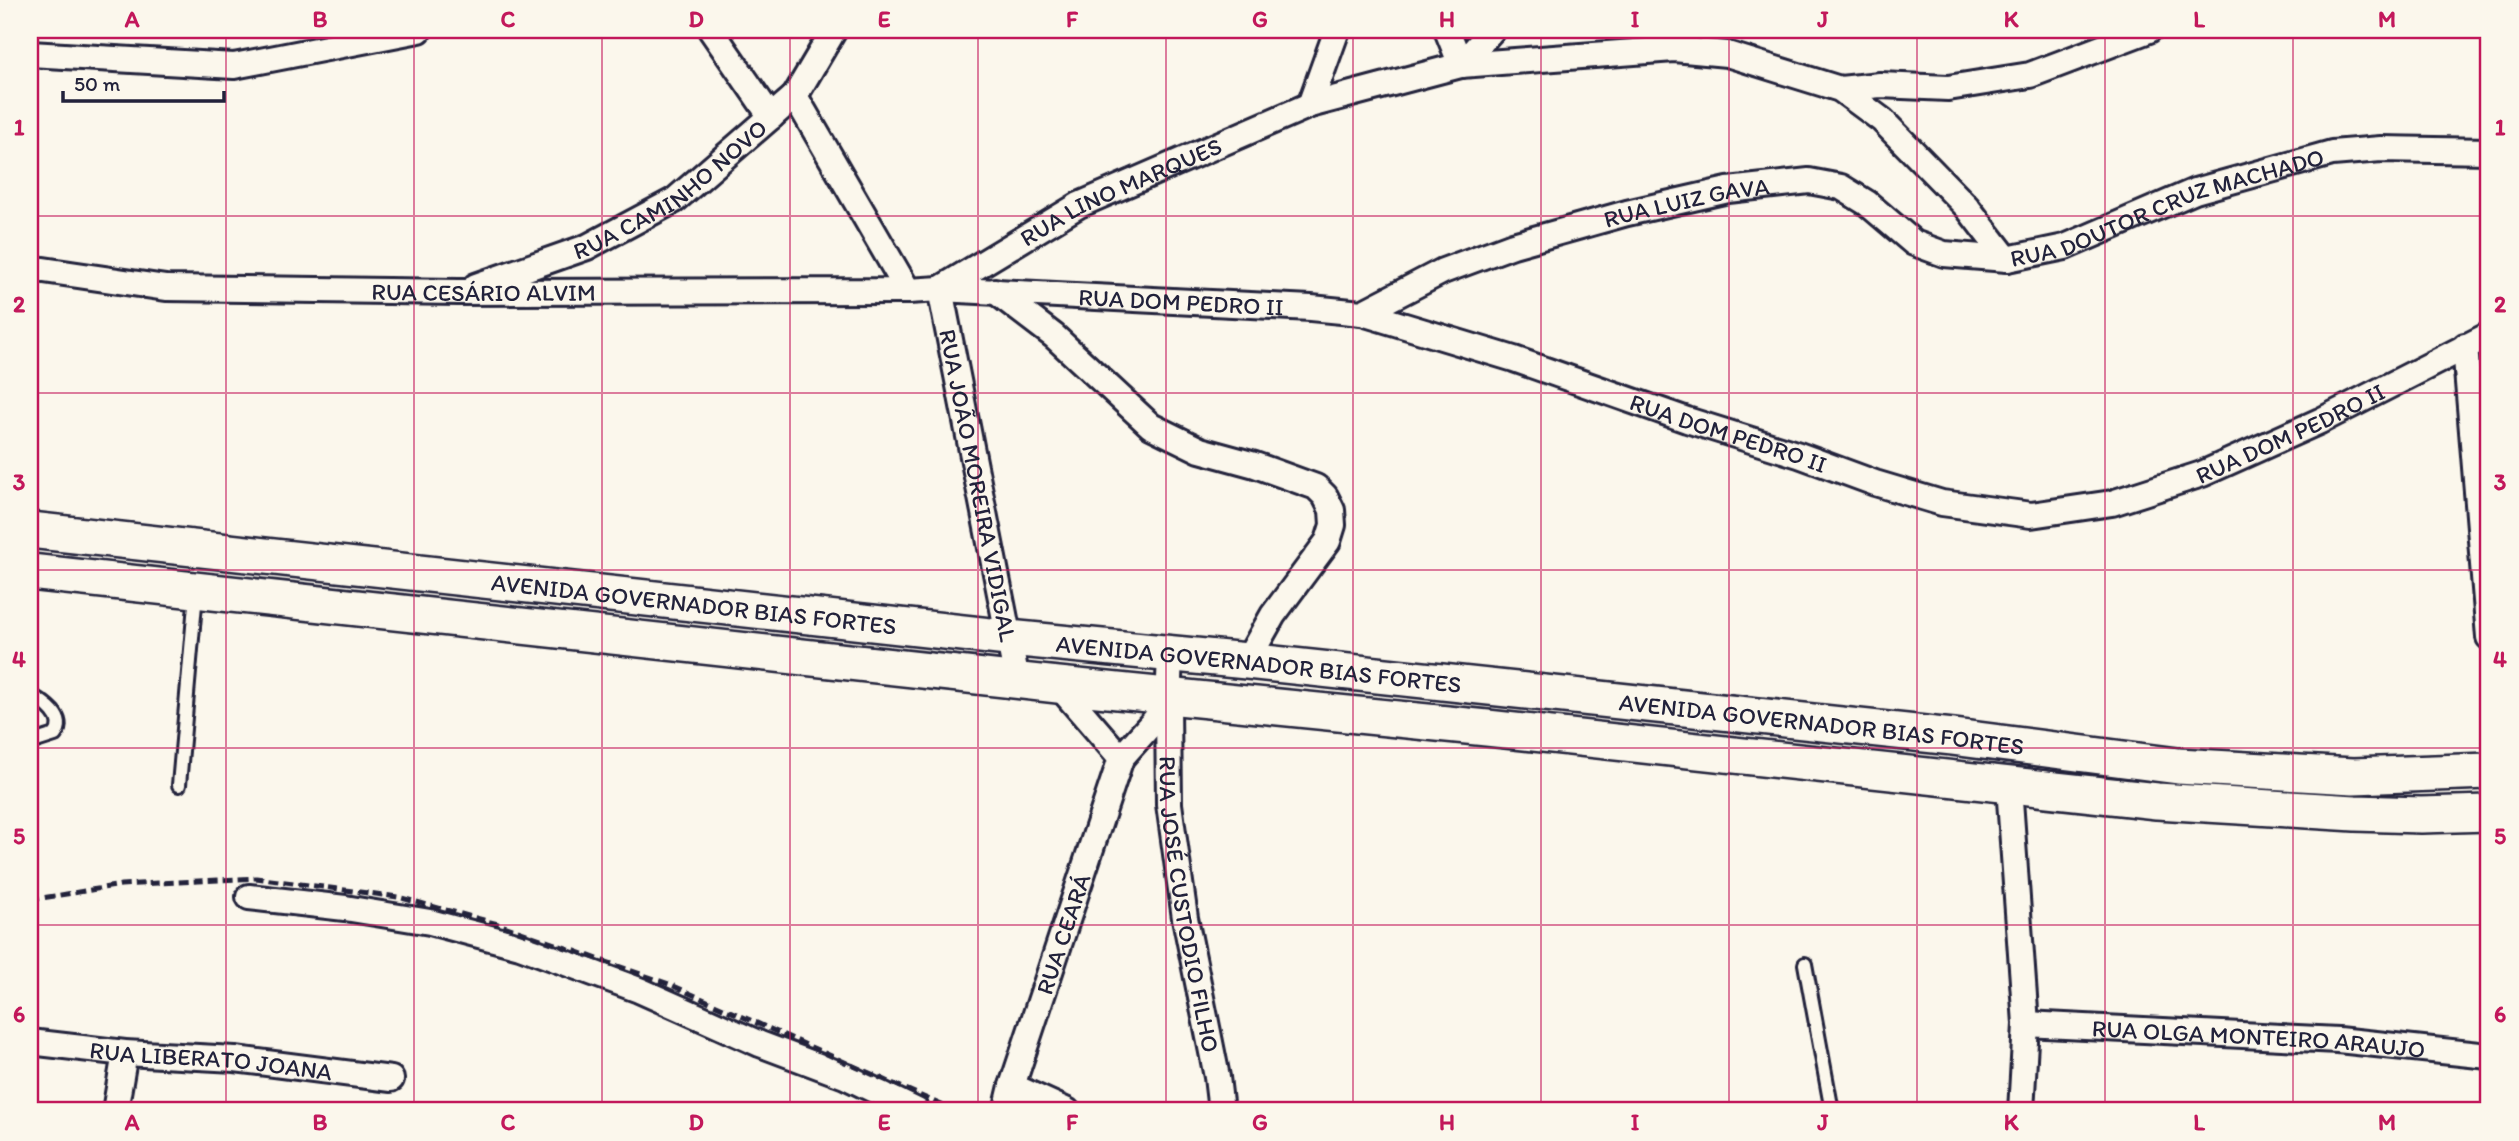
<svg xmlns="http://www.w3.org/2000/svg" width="2519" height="1141" font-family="Itim,sans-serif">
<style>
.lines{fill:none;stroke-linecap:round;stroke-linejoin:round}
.lane-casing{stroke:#22223b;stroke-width:18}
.street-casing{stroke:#22223b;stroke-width:30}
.secondary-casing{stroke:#22223b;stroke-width:40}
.lane{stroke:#fbf7ec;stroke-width:12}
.street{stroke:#fbf7ec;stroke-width:24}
.secondary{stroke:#fbf7ec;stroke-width:35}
.rail{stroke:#22223b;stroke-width:5;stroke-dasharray:10 5;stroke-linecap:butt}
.grid{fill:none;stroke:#c2185b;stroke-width:2;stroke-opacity:0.55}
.labels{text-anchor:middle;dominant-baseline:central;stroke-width:6;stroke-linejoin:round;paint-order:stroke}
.street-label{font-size:24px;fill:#22223b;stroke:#fbf7ec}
.neatline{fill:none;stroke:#c2185b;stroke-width:2.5}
.grid-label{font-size:23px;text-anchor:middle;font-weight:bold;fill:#c2185b}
</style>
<rect width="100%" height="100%" fill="#fbf7ec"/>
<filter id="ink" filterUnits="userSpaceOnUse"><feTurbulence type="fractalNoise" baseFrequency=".0143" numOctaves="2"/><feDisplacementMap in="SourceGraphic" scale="14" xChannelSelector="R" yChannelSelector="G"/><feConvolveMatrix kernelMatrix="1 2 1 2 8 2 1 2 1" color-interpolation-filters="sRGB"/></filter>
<g filter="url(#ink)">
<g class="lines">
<defs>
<g id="lane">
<path d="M30,695C44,702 68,718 55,735L30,743"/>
<path d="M179,785L196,593"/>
<path d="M1805,964L1832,1111"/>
</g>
<g id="street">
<path d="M711,30L771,117"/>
<path d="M1447,30L1461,65"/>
<path d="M30,54L234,66L419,30"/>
<path d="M1461,65L1492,30"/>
<path d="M1840,89L1880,85L1948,88L2030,75L2149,30"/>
<path d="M795,96L908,291"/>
<path d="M1310,105L1337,30"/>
<path id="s1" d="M30,268L166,288L459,292L908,291L940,289L1311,308L1362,313L1514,359L1687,420L1799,455L1875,483L1942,503L2031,515L2112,503L2202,474L2320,421L2489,335"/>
<path id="s2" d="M476,286L587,247L675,200L795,96L834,30"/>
<path id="s3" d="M940,289L1079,205L1310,105L1461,65L1674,49L1727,54L1840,89L1882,120L1967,207L2007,259"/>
<path id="s4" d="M940,289L1017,680"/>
<path d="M995,291L1054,336L1151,426L1200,450L1255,465L1316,487L1325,496L1332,510L1333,525L1328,541L1273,615L1247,661"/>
<path id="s5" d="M1362,313L1443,271L1513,245L1627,213L1728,190L1809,181L1841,187L1867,203L1914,243L1944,254L2007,259L2065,247L2195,191L2332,153L2381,149L2489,151"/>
<path d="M2465,346L2489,637"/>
<path id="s6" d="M1170,654L1168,705L1169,804L1185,918L1217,1077L1221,1111"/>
<path d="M1058,685L1121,758"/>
<path d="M2009,786L2026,1024L2021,1111"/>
<path d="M249,897L345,908L430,922L520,946L639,990L760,1044L845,1076L917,1111"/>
<path id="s7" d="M2026,1024L2338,1040L2489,1056"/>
<path id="s8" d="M30,1042L125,1053L235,1059L391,1079"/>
<path d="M1012,1086L1067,1111"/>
<path d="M115,1111L125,1053"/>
<path id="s9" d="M1006,1111L1012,1086L1121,758L1168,705"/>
</g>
<g id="secondary">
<path id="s10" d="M30,530L1008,638L1247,661L1953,737L2178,766L2353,776L2489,771"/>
<path d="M30,572L1058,685L1487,728L2157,801L2355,813L2421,815L2489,813"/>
</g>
</defs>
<!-- lane casing -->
<use href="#lane" class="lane-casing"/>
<!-- street casing -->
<use href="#street" class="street-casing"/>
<!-- secondary casing -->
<use href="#secondary" class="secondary-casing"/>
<!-- lane -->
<use href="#lane" class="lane"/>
<!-- street -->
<use href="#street" class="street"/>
<!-- secondary -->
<use href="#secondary" class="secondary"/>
<!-- rail -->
<path class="rail" d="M30,900L121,885L256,878L398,897L498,924L669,984L955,1111"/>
</g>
</g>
<!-- grid -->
<path class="grid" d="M226,30V1111M414,30V1111M602,30V1111M790,30V1111M978,30V1111M1166,30V1111M1353,30V1111M1541,30V1111M1729,30V1111M1917,30V1111M2105,30V1111M2293,30V1111M30,216H2489M30,393H2489M30,570H2489M30,748H2489M30,925H2489"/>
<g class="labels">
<!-- street labels -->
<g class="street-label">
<text stroke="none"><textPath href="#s2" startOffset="219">RUA CAMINHO NOVO</textPath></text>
<text stroke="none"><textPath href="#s3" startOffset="206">RUA LINO MARQUES</textPath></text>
<text stroke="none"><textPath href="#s5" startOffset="858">RUA DOUTOR CRUZ MACHADO</textPath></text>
<text stroke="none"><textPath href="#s5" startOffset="345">RUA LUIZ GAVA</textPath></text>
<text stroke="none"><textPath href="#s1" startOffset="455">RUA CESÁRIO ALVIM</textPath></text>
<text stroke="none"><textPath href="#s1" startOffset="1153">RUA DOM PEDRO II</textPath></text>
<text stroke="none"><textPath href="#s1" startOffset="2308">RUA DOM PEDRO II</textPath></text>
<text stroke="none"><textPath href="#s1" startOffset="1720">RUA DOM PEDRO II</textPath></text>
<text stroke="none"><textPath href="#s4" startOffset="200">RUA JOÃO MOREIRA VIDIGAL</textPath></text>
<text stroke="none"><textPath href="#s10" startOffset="668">AVENIDA GOVERNADOR BIAS FORTES</textPath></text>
<text stroke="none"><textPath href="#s10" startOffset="1236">AVENIDA GOVERNADOR BIAS FORTES</textPath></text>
<text stroke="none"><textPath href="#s10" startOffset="1802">AVENIDA GOVERNADOR BIAS FORTES</textPath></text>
<text stroke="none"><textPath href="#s6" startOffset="252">RUA JOSÉ CUSTODIO FILHO</textPath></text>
<text stroke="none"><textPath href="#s9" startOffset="186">RUA CEARÁ</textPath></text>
<text stroke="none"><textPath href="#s7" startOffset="233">RUA OLGA MONTEIRO ARAUJO</textPath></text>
<text stroke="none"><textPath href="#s8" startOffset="182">RUA LIBERATO JOANA</textPath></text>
</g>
</g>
<!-- margin -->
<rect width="2519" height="1141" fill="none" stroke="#fbf7ec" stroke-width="77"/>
<!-- scale -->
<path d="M63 91v10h161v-10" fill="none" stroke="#22223b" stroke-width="3.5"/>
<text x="74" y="91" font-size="21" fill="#22223b" stroke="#fbf7ec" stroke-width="5" paint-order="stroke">50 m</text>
<rect x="38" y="38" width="2442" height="1064" class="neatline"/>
<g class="grid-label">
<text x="132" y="27">A</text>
<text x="320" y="27">B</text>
<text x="508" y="27">C</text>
<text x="696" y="27">D</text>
<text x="884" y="27">E</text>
<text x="1072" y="27">F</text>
<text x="1260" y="27">G</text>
<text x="1447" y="27">H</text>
<text x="1635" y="27">I</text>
<text x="1823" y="27">J</text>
<text x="2011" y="27">K</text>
<text x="2199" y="27">L</text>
<text x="2387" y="27">M</text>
<text x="19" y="135">1</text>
<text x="2500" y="135">1</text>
<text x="19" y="312">2</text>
<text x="2500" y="312">2</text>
<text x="19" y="490">3</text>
<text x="2500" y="490">3</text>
<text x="19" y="667">4</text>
<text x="2500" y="667">4</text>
<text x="19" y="844">5</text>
<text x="2500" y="844">5</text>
<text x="19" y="1022">6</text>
<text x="2500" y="1022">6</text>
<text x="132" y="1130">A</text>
<text x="320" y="1130">B</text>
<text x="508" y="1130">C</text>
<text x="696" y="1130">D</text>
<text x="884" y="1130">E</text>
<text x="1072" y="1130">F</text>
<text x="1260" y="1130">G</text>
<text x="1447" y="1130">H</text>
<text x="1635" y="1130">I</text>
<text x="1823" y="1130">J</text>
<text x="2011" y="1130">K</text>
<text x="2199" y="1130">L</text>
<text x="2387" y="1130">M</text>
</g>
</svg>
